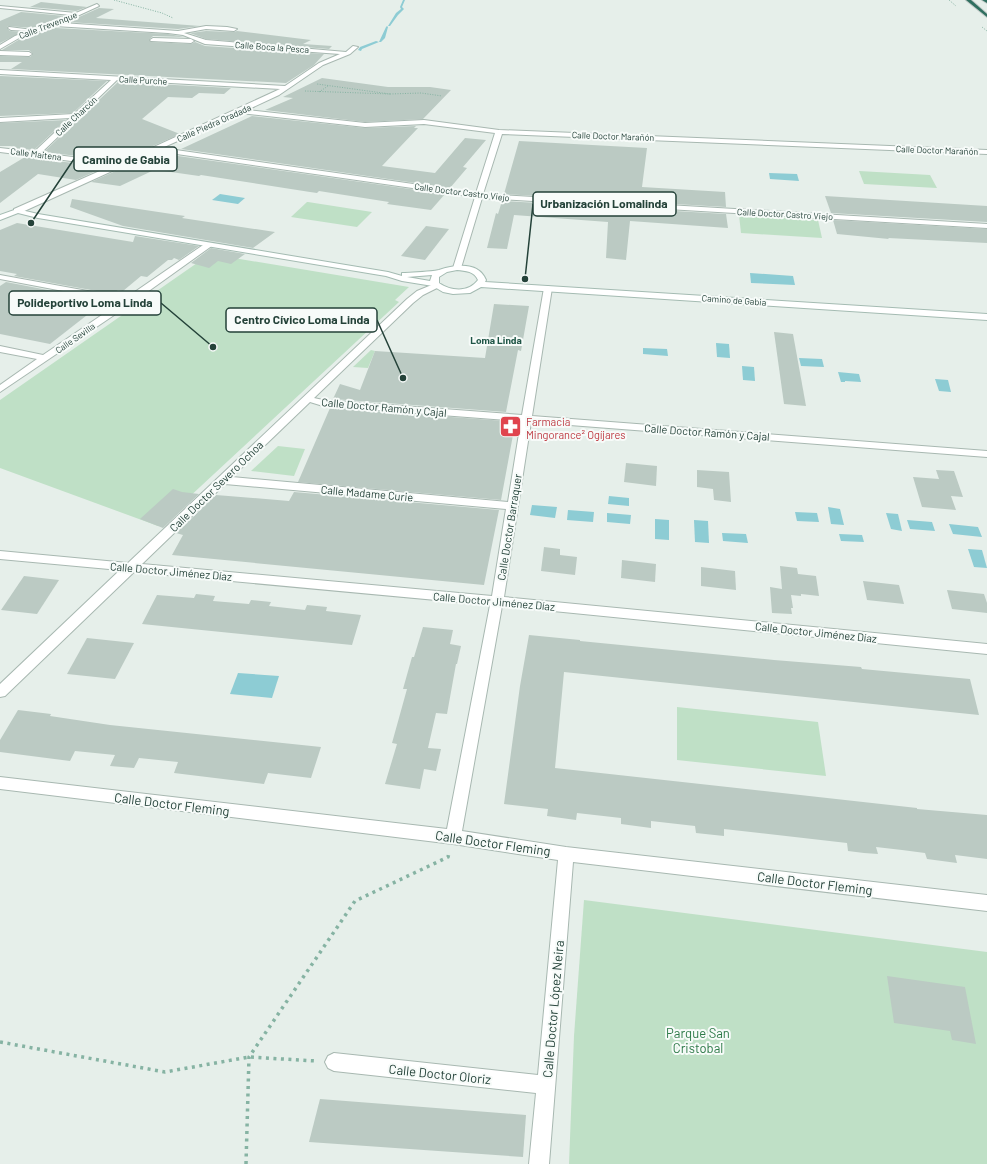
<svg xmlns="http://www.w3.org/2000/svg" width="987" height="1164" font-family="Barlow,sans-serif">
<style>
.green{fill:#bfe0c6}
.water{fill:#8dccd4}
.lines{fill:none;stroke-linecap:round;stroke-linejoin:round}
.stream{fill:#8dccd4;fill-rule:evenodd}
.building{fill:#bbcac3}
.street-casing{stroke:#a8b8b1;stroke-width:2}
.secondary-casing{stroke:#a4bbb2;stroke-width:2}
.highway-casing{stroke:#c2cac8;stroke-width:2}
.path-far1{stroke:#86b3a3;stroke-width:1;stroke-dasharray:1 1.5;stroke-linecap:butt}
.path{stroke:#86b3a3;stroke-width:3.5;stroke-dasharray:3 4.5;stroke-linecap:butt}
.street{fill:#fff;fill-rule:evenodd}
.secondary{fill:#fff;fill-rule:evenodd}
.highway{fill:#2f6f5f;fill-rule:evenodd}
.labels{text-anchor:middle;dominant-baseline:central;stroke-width:4;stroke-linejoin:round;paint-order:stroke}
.far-street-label{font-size:9px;fill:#244239;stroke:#f7fbf9}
.far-neighbourhood-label{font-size:10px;font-weight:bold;fill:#1f5546;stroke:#f7fbf9}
.street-label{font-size:11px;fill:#244239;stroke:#f7fbf9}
.health-label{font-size:11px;fill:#be3a42;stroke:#f7fbf9;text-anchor:start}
.near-street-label{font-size:13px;fill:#244239;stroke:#f7fbf9}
.near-park-label{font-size:13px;fill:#2d7a48;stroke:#f7fbf9}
.leader{fill:none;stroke:#244239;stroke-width:1.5}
.callout-dot{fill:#244239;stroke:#f7fbf9;stroke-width:1.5}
.callout{fill:#f7fbf9;stroke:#244239;stroke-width:1.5}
.callout-label{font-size:12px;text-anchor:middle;font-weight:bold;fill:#244239}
</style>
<rect width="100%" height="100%" fill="#e6efea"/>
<!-- green -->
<g class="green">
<path d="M859,171L930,175L937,188L864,184Z"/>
<path d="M307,202H308L372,212L357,227L291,217Z"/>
<path d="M739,215L818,220L822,238L741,233Z"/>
<path d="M210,254L409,287L395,300L399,302L158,526L0,468V400Z"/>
<path d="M371,350L375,351L368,368L353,367Z"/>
<path d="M278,446L305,449L294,476L251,471Z"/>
<path d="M677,707L818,722L826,776L677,760Z"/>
<path d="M584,900L987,952V1164H569L574,1036Z"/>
</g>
<!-- water -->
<g class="water">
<path d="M769,173L797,174L799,181L770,179Z"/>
<path d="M220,194L245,198L238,204L212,200Z"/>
<path d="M750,273L793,276L795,285L751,283Z"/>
<path d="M716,343L729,344L730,358L717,357Z"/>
<path d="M643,348L667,349L668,356L643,354Z"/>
<path d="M799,358L822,359L824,367L801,366Z"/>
<path d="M742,366L754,367L755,381L743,380Z"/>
<path d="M838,372L859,374L861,382L845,381V382H841Z"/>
<path d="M935,379L948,380L951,392L939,391Z"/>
<path d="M609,496L629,498V506L608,504Z"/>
<path d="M532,505L557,507L555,518L530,515Z"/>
<path d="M828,507L840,509L844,525L831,524Z"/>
<path d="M568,510L594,512L593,522L567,520Z"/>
<path d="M795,512L817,513L819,522L797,521Z"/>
<path d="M607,513L631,515L630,524L607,522Z"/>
<path d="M886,513L898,514L902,531L891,529Z"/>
<path d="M655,519L669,520V540L655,539Z"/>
<path d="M694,520L708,521L709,543L695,542Z"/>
<path d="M907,520L932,522L935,531L910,529Z"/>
<path d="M949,524L978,527L982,537L953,534Z"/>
<path d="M722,533L746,534L748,543L723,541Z"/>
<path d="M839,534L862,535L864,542L841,541Z"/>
<path d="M968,549L982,550L987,568L974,567Z"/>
<path d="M238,673L279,676L272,698L230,694Z"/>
</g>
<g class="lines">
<!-- stream -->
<g class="stream">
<path d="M403,0H405L402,7L404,9L398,15L390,26H388L396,13L401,9L400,7Z"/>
<path d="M387,26L388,27L385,38L381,42H379L386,27Z"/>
<path d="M376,41L379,42L362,49L361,51L358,50L360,47Z"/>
</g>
</g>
<!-- building -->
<g class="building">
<path d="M41,2L69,5L87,7L76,11L30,7Z"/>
<path d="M99,8L114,9L96,18L200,26L178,29L68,22Z"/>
<path d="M21,12L65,16L33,28L8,26L7,28L10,31L22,32L0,43V21Z"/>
<path d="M55,28L168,34L185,37L153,36L149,40L151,42L191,44L195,42L205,46L324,54L314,65L286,83L11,69L22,62H0V56L30,57L33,54L29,50H2L20,39Z"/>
<path d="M206,31L234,32L237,31L311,40L303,44L332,46L329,49L206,39L190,33Z"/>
<path d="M0,76H1L107,81L73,113L0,116Z"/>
<path d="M322,78L388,87H430L451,90L423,119L365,122L265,110L293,98L283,97Z"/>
<path d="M118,82L231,88L224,94L199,93L192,98L168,97L142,119L180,134L119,161L44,152Z"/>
<path d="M252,116L365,128L416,126L414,128H418L382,166L435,173L465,138L486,140L463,167L467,168L450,188L181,149Z"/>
<path d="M66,120L34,150L10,148L12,146H0V123Z"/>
<path d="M519,141L647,148L642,187L725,192L726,207L504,194Z"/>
<path d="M156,153H162L150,165L171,155L445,194L431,210L387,204L389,202L319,191L317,193L310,192L201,175L199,176L150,169L152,171L120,186L91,182Z"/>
<path d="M25,157L105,167L76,180L38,174L0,203V172Z"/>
<path d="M825,196L987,206V222L831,213Z"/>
<path d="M72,199L185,216L182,218L275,232L253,248L123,226L70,207Z"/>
<path d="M502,201L726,214L728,228L630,221L626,260L606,258L608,222L514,215L507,249L487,248L496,213L498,214Z"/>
<path d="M833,220L987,229V243L888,238L889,239L837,234Z"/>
<path d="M17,223L133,242L135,236L199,246L179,260L174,258L172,260H168L147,277L141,276L123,291L118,290L113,294L14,276L17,274L0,271V230Z"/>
<path d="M426,226L449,229L425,260L401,256Z"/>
<path d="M211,248L245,254L231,264L218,261L209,268L191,263Z"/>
<path d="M6,282L105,301L50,344L0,334V286Z"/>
<path d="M494,304L529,306L521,351L518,350L506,412L333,399L340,384L360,390L375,351L485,358Z"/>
<path d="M774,332L793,334L806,406L784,404Z"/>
<path d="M330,408L505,421L504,423L515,424L501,500L298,482Z"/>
<path d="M626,463L657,466L656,486L624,482Z"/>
<path d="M697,470L729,472L731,502L714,500L713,489L697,487Z"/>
<path d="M936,470L954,471L963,497L951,496L956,510L922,507L913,477L939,479Z"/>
<path d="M173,489L182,492L199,494L163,528L140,519Z"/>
<path d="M294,492L499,510L484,585L172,555L183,535L176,533L216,495L289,501Z"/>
<path d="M544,547L560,549V555L577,557L575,575L541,571Z"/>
<path d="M622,560L656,564L655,582L621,578Z"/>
<path d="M780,566L797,568L798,574L816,576L819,596L801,594V596L791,595L793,608H791L792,614L772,613L770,587L782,589Z"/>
<path d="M701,567L735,571L736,590L701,586Z"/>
<path d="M24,576L59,580L37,614L1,610Z"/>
<path d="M863,581L899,585L904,604L867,600Z"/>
<path d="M947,590L984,594L987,603V613L952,609Z"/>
<path d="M196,594L215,596L213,601L249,604L251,600L271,602L269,606L305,610L307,605L327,607L326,611L361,615L352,645L142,624L157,595L194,598Z"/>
<path d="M423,627L453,630L450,644L461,646L457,664H456L447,714L436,713L428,748L441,749L436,771L424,769L420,789L385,784L397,744L392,743L407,689H403L412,657H414Z"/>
<path d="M529,635L580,640V641L774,660L861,667L862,669L970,679L979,715L564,672L555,768L917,808V809L987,815V859L955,855L957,863L927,859L925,853L902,850L876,847L878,854L864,853L848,851L847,843L724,829V836L696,833L695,826L651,821V828L621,824V818L577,813L576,820L547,816L548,809L504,804L520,686Z"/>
<path d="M87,638L134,643L115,679L67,674Z"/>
<path d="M18,710L51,714L50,716L110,725L321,747L311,778L268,773L264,784L174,773L178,762L139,758L134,768L110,766L115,755L75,751L70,761L0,752V740Z"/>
<path d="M887,976L965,987L976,1044L952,1040L950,1031L894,1023Z"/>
<path d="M320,1099L526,1115L523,1157L309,1142Z"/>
</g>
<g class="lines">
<defs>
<g id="street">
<path d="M97,4L99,6L62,23L178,31L206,26L227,27L237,29L234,31L206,29L184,33L206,40L346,52L353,46L358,47L350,54L323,65L279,95L247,110L365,123L424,120L499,130L987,150V154L502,134L483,194L987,224V228L482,198L461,268L457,270L453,268L475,197L156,151L20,213H14V209L111,166L0,152V148L34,152L70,118L0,122V118L74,114L111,80L0,74V70L285,86L319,63L340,54L205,44L183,35L168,33L55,26L19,38L0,49V45L15,36L29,31L11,30L8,28L9,27L33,30L71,15L0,8V6L76,13ZM117,80L280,89L119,163L41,153ZM240,113L365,127L424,124L495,133L476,193L162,148Z"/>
<path d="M153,38L191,39L194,41L191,43L151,41L150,40Z"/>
<path d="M0,51L29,52L32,54L29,56L0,55Z"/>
<path d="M206,243H209L213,245L132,303L0,392V385L37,359L0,352V346L43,355L121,302L0,279V275L126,298Z"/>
<path d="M434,284H437L441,286L423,295L413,303L314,398L323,400L522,415L544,288L548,286L552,288L532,416L987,451V457L531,422L504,597L987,644V654L502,606L462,831L566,847L987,895V911L573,862L549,1164H529L536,1093L334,1071L328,1068L325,1062L328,1056L334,1053L538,1075L558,860L453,844L0,789V777L447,829L490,605L134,572L5,696L0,697V684L120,570L0,559V551L128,563L407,299L417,291ZM310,402L323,406L521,421L508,502L232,477ZM225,484L506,509L492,596L142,564Z"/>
</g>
<path id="secondary" d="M17,209L38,214L388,272L402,276V273H405C416,272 429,272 439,270C455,265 478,261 486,280L485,282L987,314V320L481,287L470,293L453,294L443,292L433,286L402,281L386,276L38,218L18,213L0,220V215ZM457,270C466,271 474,271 478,280C468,293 451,291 439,283V277L447,272ZM432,275L430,281L407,277Z"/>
<g id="highway">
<path d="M966,0H971L987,14V17Z"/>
<path d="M982,0H987V3Z"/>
</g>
</defs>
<!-- street casing -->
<use href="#street" class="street-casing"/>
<!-- secondary casing -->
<use href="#secondary" class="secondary-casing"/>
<!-- highway casing -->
<use href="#highway" class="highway-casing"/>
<!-- path-far1 -->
<g class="path-far1">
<path d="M114,0L162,13L173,18"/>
<path d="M949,0L956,6"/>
<path d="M982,27L987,31"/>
<path d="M305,91L390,94L317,84"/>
<path d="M319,92L328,86"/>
<path d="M390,94L421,93L442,96"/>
</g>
<!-- path -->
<g class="path">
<path d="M0,1042L165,1072L249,1057L316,1061"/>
<path d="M246,1164L249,1057L355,901L448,857L449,853"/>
</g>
<!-- street -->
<use href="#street" class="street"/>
<!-- secondary -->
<use href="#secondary" class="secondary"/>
<!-- highway -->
<use href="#highway" class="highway"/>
</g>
<!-- icons -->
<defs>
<symbol id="pharmacy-square" viewBox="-11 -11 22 22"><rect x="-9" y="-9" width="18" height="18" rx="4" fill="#e0444e" stroke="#f7fbf9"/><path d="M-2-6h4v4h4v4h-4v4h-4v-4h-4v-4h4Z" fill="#fff"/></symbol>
</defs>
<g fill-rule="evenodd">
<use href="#pharmacy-square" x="498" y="414" width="25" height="25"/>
</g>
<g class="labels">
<!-- far-street labels -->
<g class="far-street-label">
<text transform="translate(48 25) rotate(-21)">Calle Trevenque</text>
<text transform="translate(272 47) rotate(4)">Calle Boca la Pesca</text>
<text transform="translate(143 80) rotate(3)">Calle Purche</text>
<text transform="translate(76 116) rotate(-43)">Calle Charcón</text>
<text transform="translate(214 123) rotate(-24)">Calle Piedra Oradada</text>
<text transform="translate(613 136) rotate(2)">Calle Doctor Marañón</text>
<text transform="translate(937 150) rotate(2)">Calle Doctor Marañón</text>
<text transform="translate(36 154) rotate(7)">Calle Maitena</text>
<text transform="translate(462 192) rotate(7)">Calle Doctor Castro Viejo</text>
<text transform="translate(785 214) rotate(3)">Calle Doctor Castro Viejo</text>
<text transform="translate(734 300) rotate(4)">Camino de Gabia</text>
<text transform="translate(75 338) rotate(-35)">Calle Sevilla</text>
</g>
<!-- far-neighbourhood labels -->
<g class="far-neighbourhood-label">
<text x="496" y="340">Loma Linda</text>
</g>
<!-- street labels -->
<g class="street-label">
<text transform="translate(384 407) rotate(5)">Calle Doctor Ramón y Cajal</text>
<text transform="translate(707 432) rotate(4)">Calle Doctor Ramón y Cajal</text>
<text transform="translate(216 486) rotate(-44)">Calle Doctor Severo Ochoa</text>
<text transform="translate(367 493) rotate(5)">Calle Madame Curie</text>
<text transform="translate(509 527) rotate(-81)">Calle Doctor Barraquer</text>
<text transform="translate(171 571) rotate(5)">Calle Doctor Jiménez Díaz</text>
<text transform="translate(494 601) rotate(5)">Calle Doctor Jiménez Díaz</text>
<text transform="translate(816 632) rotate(6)">Calle Doctor Jiménez Díaz</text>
</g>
<!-- health labels -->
<g class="health-label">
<text x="526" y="421">Farmacia<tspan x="526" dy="13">Mingorance² Ogíjares</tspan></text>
</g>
<!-- near-street labels -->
<g class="near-street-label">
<text transform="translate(172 804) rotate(7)">Calle Doctor Fleming</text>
<text transform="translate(493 843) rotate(8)">Calle Doctor Fleming</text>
<text transform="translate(815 883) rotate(7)">Calle Doctor Fleming</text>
<text transform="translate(553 1009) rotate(-85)">Calle Doctor López Neira</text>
<text transform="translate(440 1074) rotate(6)">Calle Doctor Oloriz</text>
</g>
<!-- near-park labels -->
<g class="near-park-label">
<text x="698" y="1033">Parque San<tspan x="698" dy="15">Cristobal</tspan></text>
</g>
</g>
<!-- callouts -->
<path class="leader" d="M31 223L74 159M525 279L533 204M213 347L161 303M403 378L377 320"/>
<g class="callout-dot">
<circle cx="31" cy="223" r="4"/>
<circle cx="525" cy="279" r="4"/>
<circle cx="213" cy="347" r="4"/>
<circle cx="403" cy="378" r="4"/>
</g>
<g class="callout">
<rect x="74" y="147" width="103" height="24" rx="4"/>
<rect x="533" y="192" width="143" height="24" rx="4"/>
<rect x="9" y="291" width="152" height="24" rx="4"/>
<rect x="226" y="308" width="151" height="24" rx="4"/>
</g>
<g class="callout-label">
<text x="126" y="164">Camino de Gabia</text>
<text x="604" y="208">Urbanización Lomalinda</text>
<text x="85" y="307">Polideportivo Loma Linda</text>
<text x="302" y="324">Centro Cívico Loma Linda</text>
</g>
</svg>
